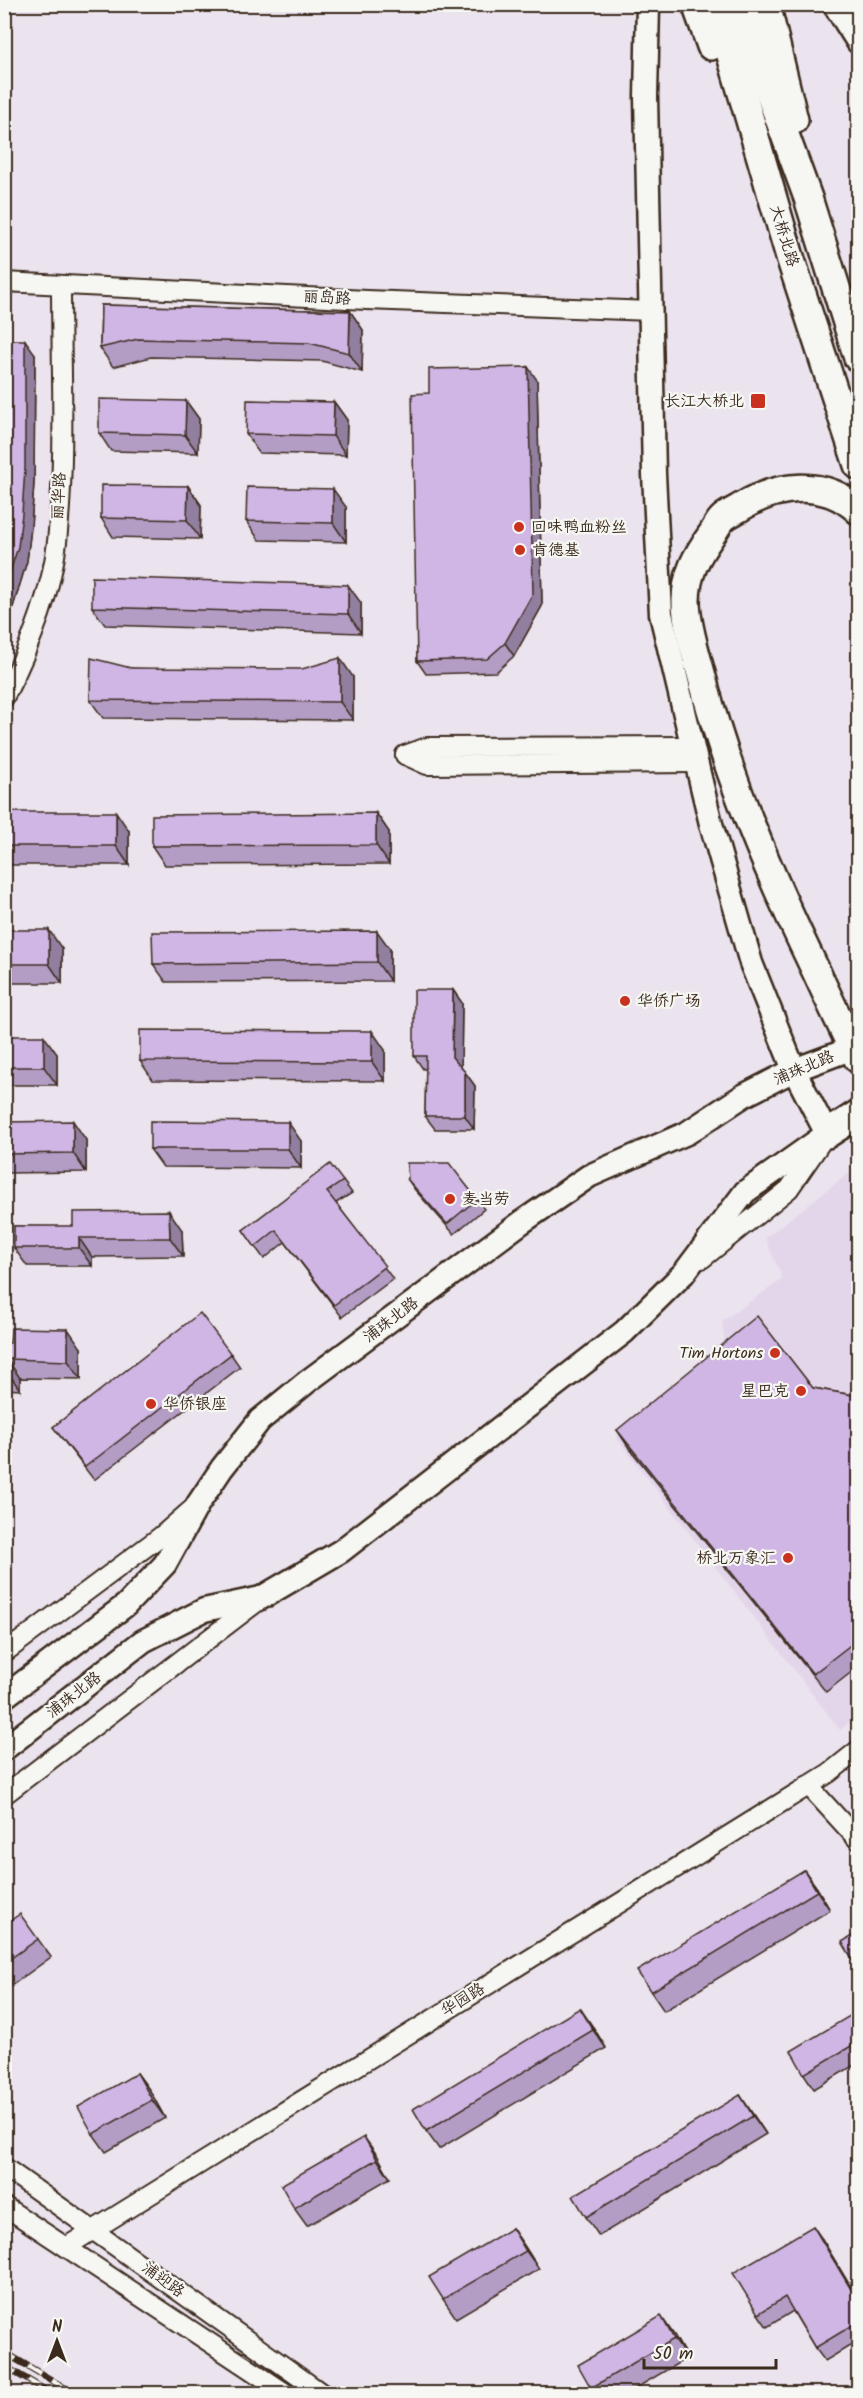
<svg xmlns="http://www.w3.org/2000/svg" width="863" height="2398" font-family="Kalam,'LXGW WenKai TC',sans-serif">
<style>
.built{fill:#e3d6eb}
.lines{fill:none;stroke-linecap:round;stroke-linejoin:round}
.minor-casing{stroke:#3b2a1e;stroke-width:22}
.major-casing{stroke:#3b2a1e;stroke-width:27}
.highway-casing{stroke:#3b2a1e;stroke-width:32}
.minor{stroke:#f6f6f2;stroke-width:18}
.major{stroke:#f6f6f2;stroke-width:22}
.highway{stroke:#f6f6f2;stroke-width:27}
.rail-casing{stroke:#3b2a1e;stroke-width:7}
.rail{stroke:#f6f6f2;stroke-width:4.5;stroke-dasharray:14;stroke-linecap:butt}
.wall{fill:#b39dc5;stroke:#3b2a1e;stroke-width:1.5}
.shaded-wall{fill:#927fa0;stroke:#3b2a1e;stroke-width:1.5}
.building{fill:#d0b6e5;stroke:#3b2a1e;stroke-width:1.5}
.poi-dot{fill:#c8321e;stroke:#f6f6f2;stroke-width:2}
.labels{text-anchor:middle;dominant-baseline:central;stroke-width:4.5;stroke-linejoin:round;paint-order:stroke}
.street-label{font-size:16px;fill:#3b2a1e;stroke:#f6f6f2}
.poi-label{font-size:16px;fill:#3b2a1e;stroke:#f6f6f2;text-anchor:start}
</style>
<rect width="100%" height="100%" fill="#ebe3ee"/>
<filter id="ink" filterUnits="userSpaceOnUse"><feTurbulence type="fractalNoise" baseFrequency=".0167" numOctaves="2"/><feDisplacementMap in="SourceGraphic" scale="12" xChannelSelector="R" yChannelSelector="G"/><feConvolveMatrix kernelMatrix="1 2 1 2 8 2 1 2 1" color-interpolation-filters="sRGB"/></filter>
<g filter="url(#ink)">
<!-- built -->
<path class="built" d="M858,1166V1715L840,1730L616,1437L723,1357L725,1344L722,1321L783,1279L765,1238Z"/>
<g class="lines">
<defs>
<g id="minor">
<path d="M4,282L367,300L651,311"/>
<path d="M4,698C29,649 51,596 57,542C66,457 61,370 61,285"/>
<path d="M405,755L427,765L696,763"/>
<path d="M405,755L427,747L692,746"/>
<path d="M702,1259L789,1189L822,1141"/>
<path d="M4,1653L161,1536L192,1509"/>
<path d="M808,1785L858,1840"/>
<path d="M4,1795L261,1599"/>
<path d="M4,2167L323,2394"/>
<path d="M4,2206L287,2394"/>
<path d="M66,2247L829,1773L858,1750"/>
</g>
<g id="major">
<path d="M834,4L858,42"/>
<path d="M4,1697L126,1605L165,1564L198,1504L222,1468L260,1420L308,1381L522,1222L589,1176L687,1133L743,1096L794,1070L853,1048L858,1043"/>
<path d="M4,1749L143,1641L204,1610L261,1598L341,1551L624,1332L684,1273L745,1192L827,1134L794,1070L751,963L711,824L661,614L654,474L646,97L648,4"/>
</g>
<g id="highway">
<path d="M696,4L711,46"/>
<path d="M716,4L790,257L858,465"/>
<path d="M741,4L765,80L808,198L858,358"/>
<path d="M766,4L794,120"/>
<path d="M858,510C825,479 778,484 741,507C735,511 727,514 722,519C718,523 715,530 712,534C697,555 686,574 686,601C686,625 697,657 703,681C729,780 770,876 815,969C829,999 843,1030 858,1059"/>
<path d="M827,1134L858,1114"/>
</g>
</defs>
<!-- minor casing -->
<use href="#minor" class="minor-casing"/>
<!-- major casing -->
<use href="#major" class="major-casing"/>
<!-- highway casing -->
<use href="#highway" class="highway-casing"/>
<!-- minor -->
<use href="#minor" class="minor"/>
<!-- major -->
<use href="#major" class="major"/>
<!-- highway -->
<use href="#highway" class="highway"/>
<defs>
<g id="rail">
<path d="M4,2352L75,2394"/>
<path d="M4,2366L52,2394"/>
</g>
</defs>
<!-- rail casing -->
<use href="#rail" class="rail-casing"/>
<!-- rail -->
<use href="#rail" class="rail"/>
</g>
<!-- wall -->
<g class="wall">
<path d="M101,305L350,311L363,330L362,372L322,361L151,357L113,367L100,348Z"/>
<path d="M4,340L35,354L34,482L31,527L27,561L13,607L4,604Z"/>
<path d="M537,380L542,606L514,656L496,672L426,674L417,661L429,393Z"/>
<path d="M186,401L199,419L198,453L111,451L99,433Z"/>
<path d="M334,402L347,420L346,455L259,453L246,434Z"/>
<path d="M188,486L201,505L200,539L113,537L101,518Z"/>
<path d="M346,507V542L259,540L246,521Z"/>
<path d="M361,603V633L105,625L92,607Z"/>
<path d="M131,668L353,677V720L103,718L90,700Z"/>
<path d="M4,812L129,831V865H4Z"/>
<path d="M376,813L389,832V864L165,865L152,846Z"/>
<path d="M4,930L62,949V983H4Z"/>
<path d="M390,949V981L166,982L153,964Z"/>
<path d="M453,990L462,1003L461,1067L475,1086L474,1129H435L425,1116L426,1069H423L414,1056Z"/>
<path d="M4,1036L57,1054V1085H4Z"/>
<path d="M385,1050V1081L153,1080L140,1061Z"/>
<path d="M4,1122L86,1140V1172L4,1173Z"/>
<path d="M301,1141V1168L163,1167L150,1149Z"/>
<path d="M408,1180L477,1199L484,1209L454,1234L415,1190Z"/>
<path d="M343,1181L352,1193L336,1203L393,1279L342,1317L285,1242L264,1259L243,1230Z"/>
<path d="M14,1226L182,1230L183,1256L92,1257V1266H27L14,1248Z"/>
<path d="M4,1343L81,1348V1379L20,1378V1390L4,1389Z"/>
<path d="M231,1354L240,1367L94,1480L53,1427Z"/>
<path d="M813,1388L858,1396V1667L826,1692L629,1448L617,1430Z"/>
<path d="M804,1870L817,1888L830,1910L664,2011L651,1992Z"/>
<path d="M4,1925L38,1939L51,1957L4,1991Z"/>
<path d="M858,2011V2063L814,2089L804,2074Z"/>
<path d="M593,2027L606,2048L439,2149L426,2131Z"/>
<path d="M137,2073L150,2091L165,2118L106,2152L93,2134Z"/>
<path d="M740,2095L766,2134L599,2236L586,2217Z"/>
<path d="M377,2155L390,2178L307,2226L294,2208Z"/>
<path d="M512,2228L525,2247L539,2269L456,2318L443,2299Z"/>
<path d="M822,2239L858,2299V2341L825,2361L815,2348L793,2311L767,2327L758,2314Z"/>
<path d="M674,2335L687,2358L626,2394H596L591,2388Z"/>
</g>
<!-- shaded-wall -->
<g class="shaded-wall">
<path d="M350,311L363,330L362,372L349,353Z"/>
<path d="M25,340L35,354L34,482L31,527L27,561L13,607L4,596V590Z"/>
<path d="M528,367L537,380L542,606L514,656L505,643Z"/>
<path d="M186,401L199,419L198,453L185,435Z"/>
<path d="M334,402L347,420L346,455L333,436Z"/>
<path d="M188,486L201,505L200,539L187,520Z"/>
<path d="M333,489L346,507V542L333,523Z"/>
<path d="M348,585L361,603V633L348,614Z"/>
<path d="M340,658L353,677V720L340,702Z"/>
<path d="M116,812L129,831V865L116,846Z"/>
<path d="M376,813L389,832V864L376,845Z"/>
<path d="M49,930L62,949V983L49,964Z"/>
<path d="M377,931L390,949V981L377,962Z"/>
<path d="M453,990L462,1003L461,1070L452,1057Z"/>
<path d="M372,1031L385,1050V1081L372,1062Z"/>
<path d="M44,1036L57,1054V1085L44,1067Z"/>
<path d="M465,1072L475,1086L474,1129L465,1116Z"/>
<path d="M73,1121L86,1140V1172L73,1153Z"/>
<path d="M288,1122L301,1141V1168L288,1149Z"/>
<path d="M169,1211L182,1230L183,1256L170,1238Z"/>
<path d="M79,1238L92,1257V1266L79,1248Z"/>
<path d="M68,1329L81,1348V1379L68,1361Z"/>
<path d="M7,1359L20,1378V1390L7,1371Z"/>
<path d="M804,1870L817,1888L830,1910L817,1891Z"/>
<path d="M580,2008L593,2027L606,2048L593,2030Z"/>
<path d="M137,2073L150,2091L165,2118L152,2100Z"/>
<path d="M740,2095L766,2134L753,2116Z"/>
<path d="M364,2137L377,2155L390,2178L377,2159Z"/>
<path d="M813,2226L822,2239L858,2299V2301Z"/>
<path d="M512,2228L525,2247L539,2269L526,2251Z"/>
<path d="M661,2316L674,2335L687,2358L674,2339Z"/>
</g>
<!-- building -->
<g class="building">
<path d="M101,305L350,311L349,353L309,343L138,339L100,348Z"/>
<path d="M4,340H25V468L22,514L18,547L4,590Z"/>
<path d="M528,367L533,593L505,643L487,659L417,661L412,394L429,393V369Z"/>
<path d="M99,399L186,401L185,435L99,433Z"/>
<path d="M247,400L334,402L333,436L246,434Z"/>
<path d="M101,485L188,486L187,520L101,518Z"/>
<path d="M247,487L333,489V523L246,521Z"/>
<path d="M92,577L348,585V614L92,607Z"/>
<path d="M91,658L131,668L302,669L340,658V702L90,700Z"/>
<rect x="4" y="812" width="112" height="34"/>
<path d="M376,813V845L152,846V815Z"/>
<rect x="4" y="930" width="45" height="34"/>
<path d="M377,931V962L153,964L152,932Z"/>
<path d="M414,990H453L452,1057L465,1072V1116H425L426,1056H414Z"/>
<path d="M140,1030L372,1031V1062L140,1061Z"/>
<rect x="4" y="1036" width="40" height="31"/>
<path d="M73,1121V1153L4,1154V1122Z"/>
<path d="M150,1121L288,1122V1149H150Z"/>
<path d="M407,1163H449L477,1199L447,1224L408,1180Z"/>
<path d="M330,1164L343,1181L327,1192L385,1266L334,1305L276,1230L255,1247L243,1230Z"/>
<path d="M169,1211L170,1238H79V1248H14V1226H73V1212Z"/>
<path d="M200,1313L231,1354L85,1467L53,1427Z"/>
<path d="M757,1316L813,1388L858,1396V1639L813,1674L617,1430Z"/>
<path d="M11,1328L68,1329V1361L7,1359V1371H4V1343H10Z"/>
<path d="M804,1870L817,1891L651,1992L637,1971Z"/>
<path d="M20,1914L38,1939L4,1963V1925Z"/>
<path d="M858,1932V1968L842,1942Z"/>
<path d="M580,2008L593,2030L426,2131L413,2109Z"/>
<path d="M858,2011V2042L804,2074L791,2051Z"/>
<path d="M137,2073L152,2100L93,2134L78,2107Z"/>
<path d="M740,2095L753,2116L586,2217L573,2196Z"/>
<path d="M364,2137L377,2159L294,2208L281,2185Z"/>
<path d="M813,2226L858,2301V2322L815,2348L785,2297L758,2314L733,2273Z"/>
<path d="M512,2228L526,2251L443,2299L429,2277Z"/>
<path d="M661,2316L674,2339L591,2388L578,2365Z"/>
</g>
</g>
<!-- markers -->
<g class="poi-dot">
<rect x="750" y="393" width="16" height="16" rx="3"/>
<circle cx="519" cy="527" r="6"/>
<circle cx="520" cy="550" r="6"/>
<circle cx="625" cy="1001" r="6"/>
<circle cx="450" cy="1199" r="6"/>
<circle cx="775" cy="1353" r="6"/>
<circle cx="801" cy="1391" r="6"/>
<circle cx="151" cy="1404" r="6"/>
<circle cx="788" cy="1558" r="6"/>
</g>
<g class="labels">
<!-- street labels -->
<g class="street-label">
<text transform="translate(784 236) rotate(73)">大桥北路</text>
<text transform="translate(327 298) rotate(3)">丽岛路</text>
<text transform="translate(59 496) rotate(-87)">丽华路</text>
<text transform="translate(804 1068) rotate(-23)">浦珠北路</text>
<text transform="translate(391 1320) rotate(-37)">浦珠北路</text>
<text transform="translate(74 1695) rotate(-38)">浦珠北路</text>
<text transform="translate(463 2000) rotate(-32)">华园路</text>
<text transform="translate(163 2280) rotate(36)">浦迎路</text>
</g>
<!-- poi labels -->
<g class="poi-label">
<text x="744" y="401" text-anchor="end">长江大桥北</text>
<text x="531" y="527">回味鸭血粉丝</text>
<text x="532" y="550">肯德基</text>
<text x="637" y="1001">华侨广场</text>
<text x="462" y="1199">麦当劳</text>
<text x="763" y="1353" text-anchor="end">Tim Hortons</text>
<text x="789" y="1391" text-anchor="end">星巴克</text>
<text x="163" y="1404">华侨银座</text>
<text x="776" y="1558" text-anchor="end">桥北万象汇</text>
</g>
</g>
<!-- margin -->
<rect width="863" height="2398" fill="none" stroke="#f6f6f2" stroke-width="24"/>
<rect x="12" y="12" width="839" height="2374" fill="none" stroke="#3b2a1e" stroke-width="2" filter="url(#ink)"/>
<!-- north arrow -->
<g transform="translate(57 2341)" stroke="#f6f6f2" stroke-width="4.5" paint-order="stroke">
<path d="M0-4.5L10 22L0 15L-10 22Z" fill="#3b2a1e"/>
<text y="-9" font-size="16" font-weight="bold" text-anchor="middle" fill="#3b2a1e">N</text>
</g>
<!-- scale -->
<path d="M644 2359v9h132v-9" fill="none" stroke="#3b2a1e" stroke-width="3"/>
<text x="653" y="2359" font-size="18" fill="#3b2a1e" stroke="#f6f6f2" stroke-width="4.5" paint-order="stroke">50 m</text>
</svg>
